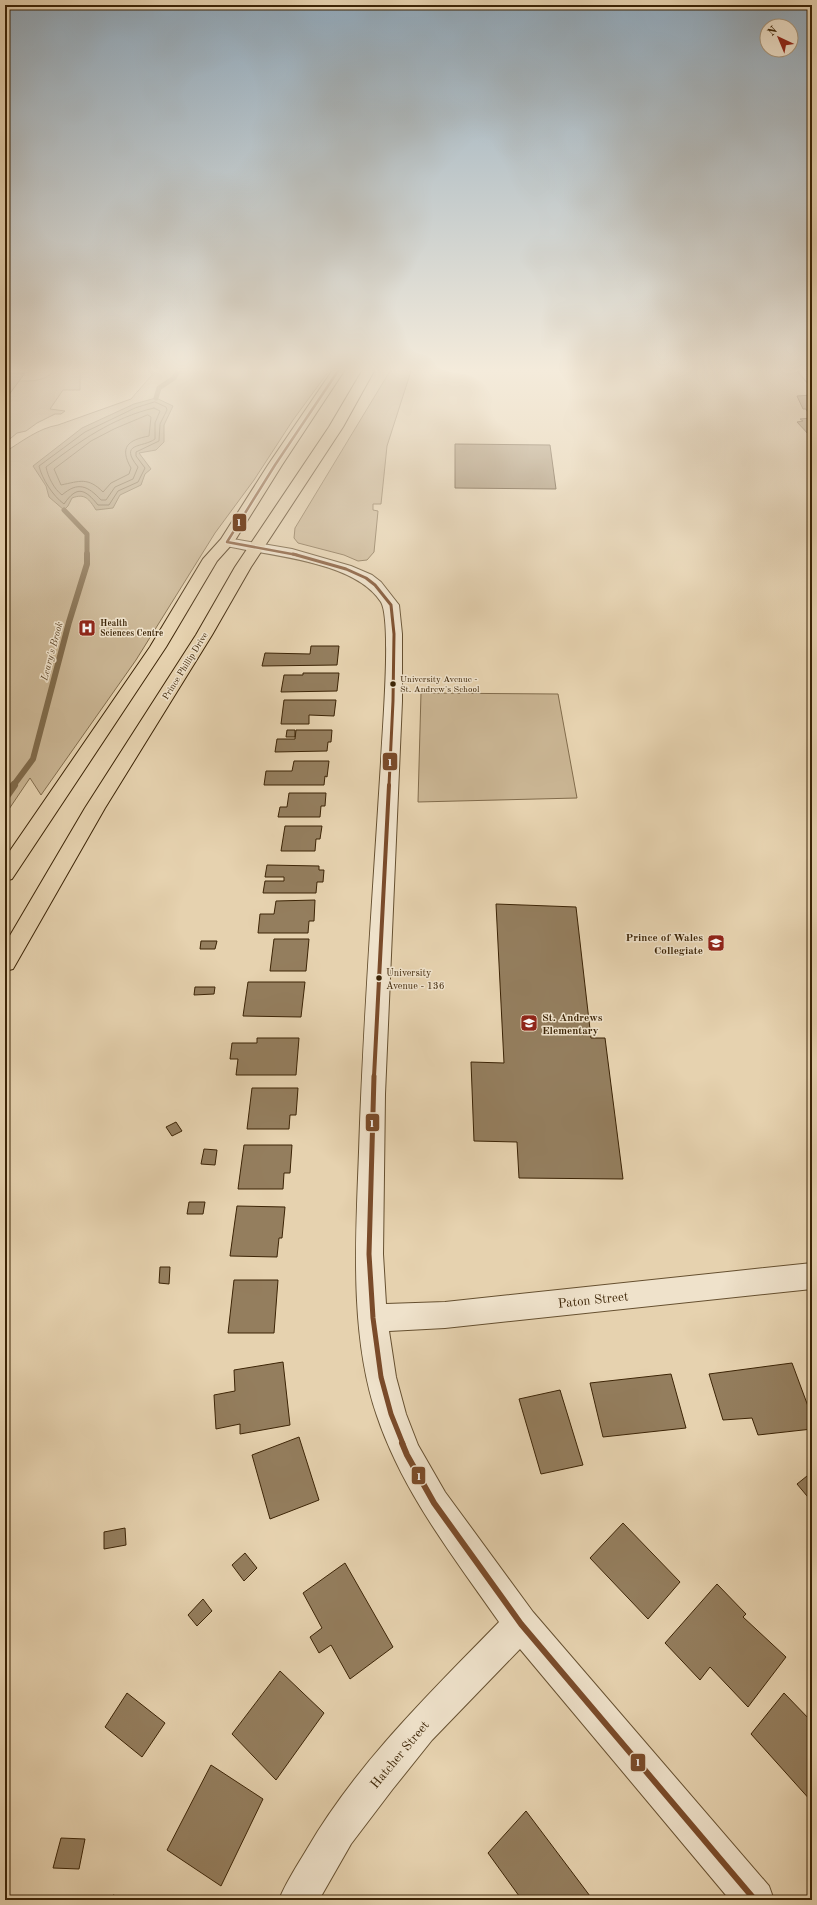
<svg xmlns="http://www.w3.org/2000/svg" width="817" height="1905" viewBox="0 0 817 1905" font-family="'Old Standard TT',serif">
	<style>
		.green { fill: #c9b492; stroke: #826c4c }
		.water { fill: #ac9776; stroke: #7f6949 }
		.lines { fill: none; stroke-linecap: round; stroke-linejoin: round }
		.shore { stroke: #745e3e; stroke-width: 1 }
		.stream-far2 { stroke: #7f6949; stroke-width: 5 }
		.stream-far1 { stroke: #7f6949; stroke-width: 6 }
		.stream { stroke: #7f6949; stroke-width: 8 }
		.building { fill: #947e5e; stroke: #3c2406 }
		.pedestrian-casing { stroke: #665030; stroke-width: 2 }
		.minor-casing { stroke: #665030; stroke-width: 2 }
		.primary-casing { stroke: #3c2406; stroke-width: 2 }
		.pedestrian { fill: #efe2cb; fill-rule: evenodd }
		.minor { fill: #efe2cb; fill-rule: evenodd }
		.primary { fill: #e6d2af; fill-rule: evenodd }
		.bus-1-far4-casing { stroke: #efe2cb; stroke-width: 4.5 }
		.bus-1-far3-casing { stroke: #efe2cb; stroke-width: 5.5 }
		.bus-1-far2-casing { stroke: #efe2cb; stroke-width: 7 }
		.bus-1-far1-casing { stroke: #efe2cb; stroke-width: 8 }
		.bus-1-casing { stroke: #efe2cb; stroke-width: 9 }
		.bus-1-far4 { stroke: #7a4b2a; stroke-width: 2.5 }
		.bus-1-far3 { stroke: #7a4b2a; stroke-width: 3 }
		.bus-1-far2 { stroke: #7a4b2a; stroke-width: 4 }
		.bus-1-far1 { stroke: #7a4b2a; stroke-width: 5 }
		.bus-1 { stroke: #7a4b2a; stroke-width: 6 }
		.bus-dot { fill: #3c2406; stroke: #efe2cb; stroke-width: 1.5 }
		.labels { text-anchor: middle; stroke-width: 3; stroke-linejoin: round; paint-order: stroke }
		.far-poi-label { font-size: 9px; font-weight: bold; fill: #3c2406; stroke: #efe2cb; text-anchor: start }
		.far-street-label { font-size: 9px; fill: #3c2406; stroke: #efe2cb }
		.far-bus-label { font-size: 9px; fill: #3c2406; stroke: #efe2cb; text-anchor: start }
		.far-water-label { font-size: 10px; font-style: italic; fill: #5e4628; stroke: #efe2cb }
		.bus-label { font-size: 10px; fill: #3c2406; stroke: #efe2cb; text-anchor: start }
		.poi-label { font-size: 11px; font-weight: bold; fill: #3c2406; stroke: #efe2cb; text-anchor: end }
		.near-street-label { font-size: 13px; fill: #3c2406; stroke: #efe2cb }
		.line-badge { stroke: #efe2cb; stroke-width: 1.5 }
		.badge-label { font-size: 11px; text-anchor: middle; font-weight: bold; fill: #fff }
	</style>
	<rect width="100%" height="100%" fill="#e6d2af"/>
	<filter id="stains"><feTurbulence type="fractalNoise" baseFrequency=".005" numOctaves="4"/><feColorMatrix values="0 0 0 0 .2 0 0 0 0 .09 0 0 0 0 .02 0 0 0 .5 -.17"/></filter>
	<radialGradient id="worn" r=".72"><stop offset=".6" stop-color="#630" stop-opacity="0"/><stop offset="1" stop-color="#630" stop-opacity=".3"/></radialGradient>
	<path class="green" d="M53 371H80V390H63L50 409 65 411 61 414H55L37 423 26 431 17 433 5 443V400L19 381C30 381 45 382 53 371Z
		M150 371H329L293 420 254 480 215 533 136 660 41 795 30 778 5 815V452C21 442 39 428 58 425L131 399 152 375Z
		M390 371H411L387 446 381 504H373V510L378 511 374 552 367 560 358 561 344 555 298 543 294 538 295 528Z
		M421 693 558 694 577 798 418 802Z"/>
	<path class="water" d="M156 398 173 406 164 425V442L156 450 139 453 151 469 145 474 141 485 120 495 113 508 96 510C89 499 85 493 72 498L68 506 64 510 49 497 46 486 33 466 82 428 134 404Z"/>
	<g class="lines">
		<path class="shore" d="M155 402 166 407 167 410 160 424 159 441 136 452V456L145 468 138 482 118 491 109 505H98C85 489 77 485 64 504 53 496 42 479 39 466L85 432 135 408Z
			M154 408 160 411 155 423V439C143 448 118 442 138 467L133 479 115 487 106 500H101C88 486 78 481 62 495 54 489 48 477 46 467 80 441 112 418 154 408Z
			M148 415 151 417 149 436C128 440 119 447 131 468L129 474 111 483 103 492C88 477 80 481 61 485L54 469 91 441 114 429Z"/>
		<path class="stream-far2" d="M156 398 159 388 174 378 178 371
			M64 510 87 534V555"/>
		<path class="stream-far1" d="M13 786 33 759 69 622 87 564V554"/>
		<path class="stream" d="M5 798 14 785"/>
	</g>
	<path class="building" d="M5 373H25L5 400Z
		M812 395V436H810L797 422 803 421 800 419 811 418 806 409H803L797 396Z
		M455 444 550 445 556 489 455 488Z
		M311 646H339L337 665 262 666 265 653 310 654Z
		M303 673H339L337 691 281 692 284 675H303Z
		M284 700H336L334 716 309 715V724H281Z
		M287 730H295V737H286Z
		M296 730H332L331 742H328L327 751 275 752 277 739H295Z
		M294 761H329L327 777 325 776 324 785H264L266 771H292Z
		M289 793H326L325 806H321L320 817H278L280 807H287Z
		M285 826H322L320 839H316L315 851H281Z
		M267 865 319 866V870H324L323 882H317L316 893H263L265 881H284V877H265Z
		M315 900 314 921H309L308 933H258L260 914H274L276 901Z
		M496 904 576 907 591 1038H605L623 1179 519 1178 517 1142 474 1141 471 1062 504 1063Z
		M274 939H309L306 971H270Z
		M201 941H217L215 949H200Z
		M248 982H305L301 1017 243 1016Z
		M195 987H215L214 994 194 995Z
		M257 1038H299L296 1075H236L238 1059H230L232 1043H257Z
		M252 1088H298L296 1115H290L289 1129H247Z
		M176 1122 182 1131 172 1136 166 1127Z
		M244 1145H292L290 1173H284L283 1189H238Z
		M204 1149 217 1150 215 1165 201 1164Z
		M189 1202H205L203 1214H187Z
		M237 1206 285 1207 282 1238H279L277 1257 230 1256Z
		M160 1267H170L169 1284 159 1283Z
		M234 1280H278L274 1333H228Z
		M283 1362 290 1425 240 1434V1424L216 1429 214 1395 235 1391 234 1370Z
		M792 1363 812 1417V1429L758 1435 752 1418 723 1420 709 1374Z
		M671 1374 686 1428 603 1437 590 1383Z
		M560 1390 583 1465 541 1474 519 1399Z
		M299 1437 319 1500 270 1519 252 1455Z
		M812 1472V1502L797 1484Z
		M623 1523 680 1582 648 1619 590 1558Z
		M125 1528 126 1545 104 1549V1532Z
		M245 1553 257 1568 244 1581 232 1565Z
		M345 1563 393 1647 350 1679 331 1645 319 1653 310 1637 322 1628 303 1593Z
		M717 1584 746 1614 743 1617 786 1657 748 1707 710 1667 700 1680 665 1643Z
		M203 1599 212 1611 197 1626 188 1615Z
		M280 1671 324 1713 276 1780 232 1734Z
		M127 1693 165 1723 142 1757 105 1727Z
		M784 1693 812 1722V1802L751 1734Z
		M211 1765 263 1799 221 1886 167 1850Z
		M526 1811 593 1900H522L488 1853Z
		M61 1838 85 1839 79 1869 53 1868Z
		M113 1895 131 1900H112Z"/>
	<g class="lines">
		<g class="pedestrian-casing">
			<path id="pedestrian" d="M798 371H809L812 375V384L808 383Z"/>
		</g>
		<g class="minor-casing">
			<path id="minor" d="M227 538 292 549 351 566 372 575 381 582 399 605 402 634V701L385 1094 383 1254 386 1304 445 1302 812 1263V1289L445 1328 389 1331 396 1377 406 1414 418 1445 445 1492 533 1612 769 1886 774 1900H730L520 1649 432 1740 392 1790 351 1844 319 1900H279C286 1882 297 1866 307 1849 357 1763 430 1693 499 1622 453 1556 403 1493 377 1416 349 1335 356 1236 359 1152 363 1022 373 892 381 762 382 735 392 621 381 602 354 560 267 556 222 545L220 542 222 539Z"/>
		</g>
		<g class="primary-casing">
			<path id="primary" d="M332 371H344L282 465 234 542 217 561 166 647 12 879 5 881V858L150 647 203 559 221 539 268 465Z
				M362 371H374L343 427 251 567 212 635 105 808 13 969 5 971V944L85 808 196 635 235 567 329 427Z"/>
		</g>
		<use href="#pedestrian" class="pedestrian"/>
		<use href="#minor" class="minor"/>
		<use href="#primary" class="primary"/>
		<g class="bus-1-far4-casing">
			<path id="bus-1-far4" d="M297 555 227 542 275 465 338 371"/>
		</g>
		<g class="bus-1-far3-casing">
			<path id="bus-1-far3" d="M293 554 346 569 366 578 375 585 391 605 394 634 393 701 389 786"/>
		</g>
		<g class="bus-1-far2-casing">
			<path id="bus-1-far2" d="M374 1077 389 785"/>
		</g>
		<g class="bus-1-far1-casing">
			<path id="bus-1-far1" d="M374 1076 369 1254 373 1318 381 1377 391 1414 403 1444"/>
		</g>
		<g class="bus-1-casing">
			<path id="bus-1" d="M402 1443 407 1455 434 1503 521 1624 755 1900"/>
		</g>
		<use href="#bus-1-far4" class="bus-1-far4"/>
		<use href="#bus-1-far3" class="bus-1-far3"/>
		<use href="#bus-1-far2" class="bus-1-far2"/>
		<use href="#bus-1-far1" class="bus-1-far1"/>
		<use href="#bus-1" class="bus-1"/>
	</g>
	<linearGradient id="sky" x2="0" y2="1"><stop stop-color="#90a8ba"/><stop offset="0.58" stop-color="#f4ebdb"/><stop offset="1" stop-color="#f4ebdb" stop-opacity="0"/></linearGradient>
	<rect width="817" height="638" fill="url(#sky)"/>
	<defs>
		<g id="hospital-square" transform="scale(0.9)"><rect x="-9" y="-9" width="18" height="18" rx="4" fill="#8f2418" stroke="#efe2cb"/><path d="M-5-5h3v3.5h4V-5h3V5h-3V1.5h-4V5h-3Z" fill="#fff"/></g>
		<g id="school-square" transform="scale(0.9)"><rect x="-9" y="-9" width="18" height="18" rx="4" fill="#8f2418" stroke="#efe2cb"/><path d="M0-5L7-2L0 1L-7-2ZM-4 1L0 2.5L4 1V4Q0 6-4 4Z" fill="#fff"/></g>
	</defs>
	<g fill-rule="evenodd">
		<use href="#hospital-square" x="87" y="628"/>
		<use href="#school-square" x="716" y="943"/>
		<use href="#school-square" x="529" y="1023"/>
	</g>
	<g class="bus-dot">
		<circle cx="393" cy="684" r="3.5"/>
		<circle cx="379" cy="978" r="3.5"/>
	</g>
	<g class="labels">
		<g class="far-poi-label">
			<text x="100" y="626">Health<tspan x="100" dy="10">Sciences Centre</tspan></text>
		</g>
		<g class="far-street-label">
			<text transform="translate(185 666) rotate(-58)" y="3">Prince Phillip Drive</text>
		</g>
		<g class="far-bus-label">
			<text x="400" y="682">University Avenue -<tspan x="400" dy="10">St. Andrew's School</tspan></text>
		</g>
		<g class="far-water-label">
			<text transform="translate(51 651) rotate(-75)" y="4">Leary's Brook</text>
		</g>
		<g class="bus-label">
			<text x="386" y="976">University<tspan x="386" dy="13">Avenue - 136</tspan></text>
		</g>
		<g class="poi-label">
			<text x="703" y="941">Prince of Wales<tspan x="703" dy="13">Collegiate</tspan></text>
			<text x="542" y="1021" text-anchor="start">St. Andrews<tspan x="542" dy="13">Elementary</tspan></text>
		</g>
		<g class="near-street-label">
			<text transform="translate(593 1299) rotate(-6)" y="5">Paton Street</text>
			<text transform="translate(399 1754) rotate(-50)" y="5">Hatcher Street</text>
		</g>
	</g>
	<g class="line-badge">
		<rect x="232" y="513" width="15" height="19" rx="4" fill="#7a4b2a"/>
		<rect x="382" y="752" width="16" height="19" rx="4" fill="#7a4b2a"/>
		<rect x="365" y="1113" width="15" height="19" rx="4" fill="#7a4b2a"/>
		<rect x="411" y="1466" width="15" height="19" rx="4" fill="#7a4b2a"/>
		<rect x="630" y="1753" width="16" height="19" rx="4" fill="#7a4b2a"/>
	</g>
	<g class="badge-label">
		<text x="239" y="526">1</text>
		<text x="390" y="766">1</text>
		<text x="372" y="1127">1</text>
		<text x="419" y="1480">1</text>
		<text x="638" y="1766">1</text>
	</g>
	<rect width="817" height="1905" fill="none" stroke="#e6d2af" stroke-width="20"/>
	<rect x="6" y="6" width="805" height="1893" fill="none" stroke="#3c2406" stroke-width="2"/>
	<rect x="10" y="10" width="797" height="1885" fill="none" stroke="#3c2406"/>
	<g transform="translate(779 38) rotate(316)"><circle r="19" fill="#efe2cb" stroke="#a7967c"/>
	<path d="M0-3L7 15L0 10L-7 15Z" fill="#8f2418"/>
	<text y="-6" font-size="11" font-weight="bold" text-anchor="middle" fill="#3c2406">N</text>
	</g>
	<rect width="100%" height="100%" filter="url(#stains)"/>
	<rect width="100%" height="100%" fill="url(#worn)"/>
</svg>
